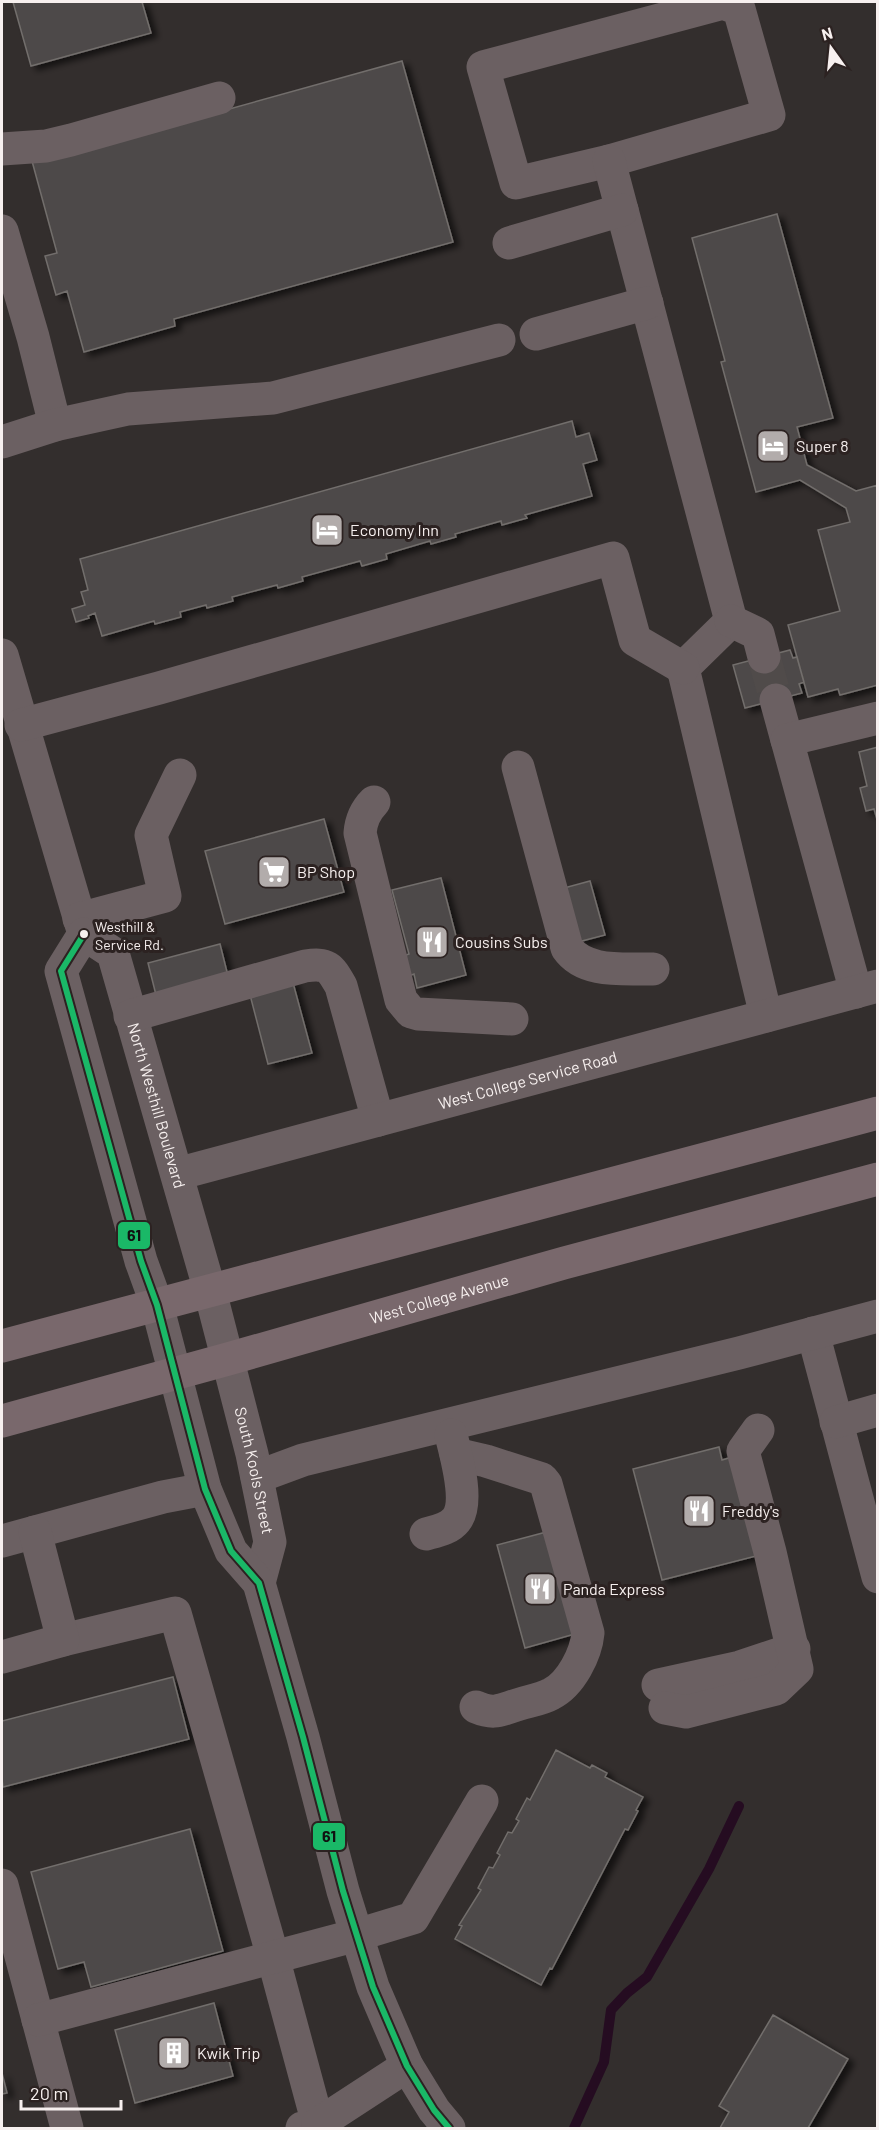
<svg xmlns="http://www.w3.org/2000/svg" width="879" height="2130" viewBox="0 0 879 2130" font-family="Barlow,sans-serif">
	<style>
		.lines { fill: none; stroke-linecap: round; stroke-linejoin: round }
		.stream { stroke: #250c21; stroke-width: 10 }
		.building { fill: #4e4a48; stroke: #726e6c; stroke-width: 1.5; filter: url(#shadow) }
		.minor-tunnel { stroke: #504b4a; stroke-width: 33; stroke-dasharray: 33 16; stroke-linecap: butt }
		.minor { stroke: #6b6062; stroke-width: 33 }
		.major { stroke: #79686c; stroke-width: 33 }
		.bus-1-casing { stroke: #2c2221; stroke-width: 10 }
		.bus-1 { stroke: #1ab867; stroke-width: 6 }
		.bus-dot { fill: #f7f0ef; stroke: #2c2221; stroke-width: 2 }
		.labels { text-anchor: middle; stroke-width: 6; stroke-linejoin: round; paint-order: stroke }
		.bus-label { font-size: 14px; fill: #f7f0ef; stroke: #2c2221; text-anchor: start }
		.poi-label { font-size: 16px; fill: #f7f0ef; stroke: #2c2221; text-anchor: start }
		.street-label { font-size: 16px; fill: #f7f0ef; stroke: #2c2221 }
		.line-badge { stroke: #2c2221; stroke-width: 2 }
		.pale-badge-label { font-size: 16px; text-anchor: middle; font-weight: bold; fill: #111 }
	</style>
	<defs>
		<filter id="shadow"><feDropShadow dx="6" dy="4" stdDeviation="3" flood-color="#0009"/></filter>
	</defs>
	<rect width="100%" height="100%" fill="#332e2d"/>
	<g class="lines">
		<path class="stream" d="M574 2128 604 2062 611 2010 627 1993 647 1977 709 1869 739 1806"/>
	</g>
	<path class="building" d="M13 2H142L151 33 31 66Z
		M402 61 453 242 174 319 175 326 84 352 67 291 56 295 45 256 57 253 32 161 53 158Z
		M777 214 833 418 797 427 807 465 856 491 878 485V685L840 695 838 689 808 697 788 625 840 611 818 530 850 522 846 508 800 480 756 492 721 362 725 361 692 238Z
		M572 421 576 437 589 433 597 460 583 464 592 496 525 515 527 518 502 525 501 521 455 534 456 537 431 544 430 541 386 554 387 559 362 566 360 561 302 577 303 581 278 588 277 585 232 597 233 601 207 608 206 605 180 612 181 617 155 624 154 621 102 636 95 613 88 616 89 618 76 622 72 609 85 605 81 592 88 590 80 559Z
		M790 650 793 658 797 657 804 682 799 684 802 693 745 708 733 665Z
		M878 747V823L874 809 866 811 860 788 867 786 859 752Z
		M324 819 344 892 225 924 205 851Z
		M441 878 466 975 417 988 414 974 409 976 403 956 409 954 392 890Z
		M590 881 605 935 578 942 564 888Z
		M220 944 229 980 157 999 148 963Z
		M292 979 312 1053 268 1064 249 991Z
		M719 1447 722 1460 739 1455 764 1554 662 1580 633 1469Z
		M554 1530 582 1632 525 1648 497 1545Z
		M173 1677 189 1739 3 1787 2 1779V1721Z
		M556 1750 590 1768 592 1765 607 1773 605 1777 643 1797 636 1810 638 1811 628 1830 625 1829 552 1969 550 1968 541 1985 455 1939 462 1926 459 1925 481 1890 478 1888 489 1867 493 1868 500 1855 497 1853 508 1832 512 1833 519 1821 516 1819 527 1798 530 1800Z
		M190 1829 223 1951 91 1987 84 1962 58 1969 31 1872Z
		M214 2003 233 2076 135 2103 115 2030Z
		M773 2015 848 2059 808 2128H720L729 2112 719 2106Z
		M2 2073 7 2093 2 2094Z"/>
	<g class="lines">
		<path class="minor-tunnel" d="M764 657 776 700"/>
		<g class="minor">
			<path d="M723 3 739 9 769 115 609 161 516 183 483 67Z"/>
			<path d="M2 149 46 146 71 140 219 98"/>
			<path d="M609 161 731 621 683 668 766 1016"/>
			<path d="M2 231 33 337 55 425"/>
			<path d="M509 243 622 210"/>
			<path d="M536 334 647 303"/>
			<path d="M2 442 55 425 128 409 273 398 499 340"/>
			<path d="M731 621 758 634 764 657"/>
			<path id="s1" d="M2 655 84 934 113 953 210 1291 252 1454 270 1542 259 1583"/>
			<path d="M776 700 787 740"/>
			<path d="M21 725 159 688 613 558 635 640 683 668"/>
			<path d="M518 767 567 948C585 974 625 968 653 969"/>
			<path d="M374 802C365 811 361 820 360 833L401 1000 411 1012 418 1014 512 1019"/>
			<path d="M79 919 165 896 151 835 180 775"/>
			<path d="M84 934 61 971 141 1261 157 1305 205 1489 231 1551 259 1583 303 1737 343 1891 373 1987 407 2066 434 2110 449 2128"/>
			<path d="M856 992 787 740 878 718"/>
			<path d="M130 1016 305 966C328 963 330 967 341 986L378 1120"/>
			<path id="s2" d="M177 1174 878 986"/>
			<path d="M813 1333 878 1577"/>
			<path d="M836 1422 878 1410"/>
			<path d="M456 1454 486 1461 542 1479 546 1484 588 1633C586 1654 571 1684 551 1694 542 1699 530 1701 520 1704 500 1710 495 1715 476 1707"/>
			<path d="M257 1477 303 1460 739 1353 878 1316"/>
			<path d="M426 1534C437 1531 449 1529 456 1520 470 1503 456 1455 451 1435"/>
			<path d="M2 1541 163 1497 205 1489"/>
			<path d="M63 1640 175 1613 273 1957 318 2124 302 2128"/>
			<path d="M2 1657 63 1640 35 1532"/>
			<path d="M658 1685 740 1667 794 1649"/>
			<path d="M665 1708 686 1712 776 1689 797 1669 770 1552 743 1451 758 1430"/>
			<path d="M2 1885 67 2128"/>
			<path d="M38 2020 357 1935 413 1918 482 1801"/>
			<path d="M318 2124 407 2066"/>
		</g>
		<g class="major">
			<path d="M2 1346 878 1113"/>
			<path id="s3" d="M2 1421 228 1359 564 1263 878 1179"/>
		</g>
		<g class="bus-1-casing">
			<path id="bus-1" d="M84 934 61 971 141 1261 157 1305 205 1489 231 1551 259 1583 303 1737 343 1891 373 1987 407 2066 434 2110 449 2128"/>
		</g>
		<use href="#bus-1" class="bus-1"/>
	</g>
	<defs>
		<g id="hotel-square" transform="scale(1.725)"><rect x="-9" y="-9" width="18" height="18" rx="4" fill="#b2acab" stroke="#2c2221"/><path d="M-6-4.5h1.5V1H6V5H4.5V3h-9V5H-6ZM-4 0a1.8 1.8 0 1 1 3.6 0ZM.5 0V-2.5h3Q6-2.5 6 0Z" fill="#fff"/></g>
		<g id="supermarket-square" transform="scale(1.725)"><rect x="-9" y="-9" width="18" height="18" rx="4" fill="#b2acab" stroke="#2c2221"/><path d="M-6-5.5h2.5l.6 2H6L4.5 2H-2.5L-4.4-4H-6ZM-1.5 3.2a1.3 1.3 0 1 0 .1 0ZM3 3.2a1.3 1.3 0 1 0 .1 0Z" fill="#fff"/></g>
		<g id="restaurant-square" transform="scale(1.725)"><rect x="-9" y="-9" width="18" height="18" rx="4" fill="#b2acab" stroke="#2c2221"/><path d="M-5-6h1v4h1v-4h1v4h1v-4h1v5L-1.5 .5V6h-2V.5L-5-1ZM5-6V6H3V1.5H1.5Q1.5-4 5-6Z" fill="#fff"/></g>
		<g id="building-square" transform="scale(1.725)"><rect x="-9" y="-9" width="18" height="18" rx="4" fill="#b2acab" stroke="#2c2221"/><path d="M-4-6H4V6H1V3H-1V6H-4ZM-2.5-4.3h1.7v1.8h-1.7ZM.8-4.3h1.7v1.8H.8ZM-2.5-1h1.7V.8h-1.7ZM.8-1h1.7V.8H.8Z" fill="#fff"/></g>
	</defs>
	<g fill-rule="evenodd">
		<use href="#hotel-square" x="773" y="446"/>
		<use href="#hotel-square" x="327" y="530"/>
		<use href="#supermarket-square" x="274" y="872"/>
		<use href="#restaurant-square" x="432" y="942"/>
		<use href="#restaurant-square" x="699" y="1511"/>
		<use href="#restaurant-square" x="540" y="1589"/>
		<use href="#building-square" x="174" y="2053"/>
	</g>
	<circle class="bus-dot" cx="84" cy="934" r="5"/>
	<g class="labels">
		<g class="bus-label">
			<text x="95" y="932">Westhill &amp;<tspan x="95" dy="18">Service Rd.</tspan></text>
		</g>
		<g class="poi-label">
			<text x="796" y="452">Super 8</text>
			<text x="350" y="536">Economy Inn</text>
			<text x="297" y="878">BP Shop</text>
			<text x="455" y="948">Cousins Subs</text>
			<text x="722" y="1517">Freddy's</text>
			<text x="563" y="1595">Panda Express</text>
			<text x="197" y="2059">Kwik Trip</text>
		</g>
		<g class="street-label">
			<text dy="6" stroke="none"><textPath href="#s2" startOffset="363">West College Service Road</textPath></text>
			<text dy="6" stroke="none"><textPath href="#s1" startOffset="484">North Westhill Boulevard</textPath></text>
			<text dy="6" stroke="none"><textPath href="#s3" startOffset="454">West College Avenue</textPath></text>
			<text dy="6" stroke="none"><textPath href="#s1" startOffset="862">South Kools Street</textPath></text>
		</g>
	</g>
	<g class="line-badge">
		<rect x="117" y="1221" width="34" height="29" rx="6" fill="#1ab867"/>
		<rect x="312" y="1822" width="34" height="29" rx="6" fill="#1ab867"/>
	</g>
	<g class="pale-badge-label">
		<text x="134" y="1241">61</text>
		<text x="329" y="1842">61</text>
	</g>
	<rect width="879" height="2130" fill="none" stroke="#f7f0ef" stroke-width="6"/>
	<g transform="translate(831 48) rotate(345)" stroke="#2c2221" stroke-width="4.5" paint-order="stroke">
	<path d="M0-4.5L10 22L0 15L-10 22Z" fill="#f7f0ef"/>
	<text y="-9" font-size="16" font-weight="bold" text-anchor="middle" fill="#f7f0ef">N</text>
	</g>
	<path d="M21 2100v9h100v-9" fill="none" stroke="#f7f0ef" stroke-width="3"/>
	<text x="30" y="2100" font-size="18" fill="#f7f0ef" stroke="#2c2221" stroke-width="4.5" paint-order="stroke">20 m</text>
</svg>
